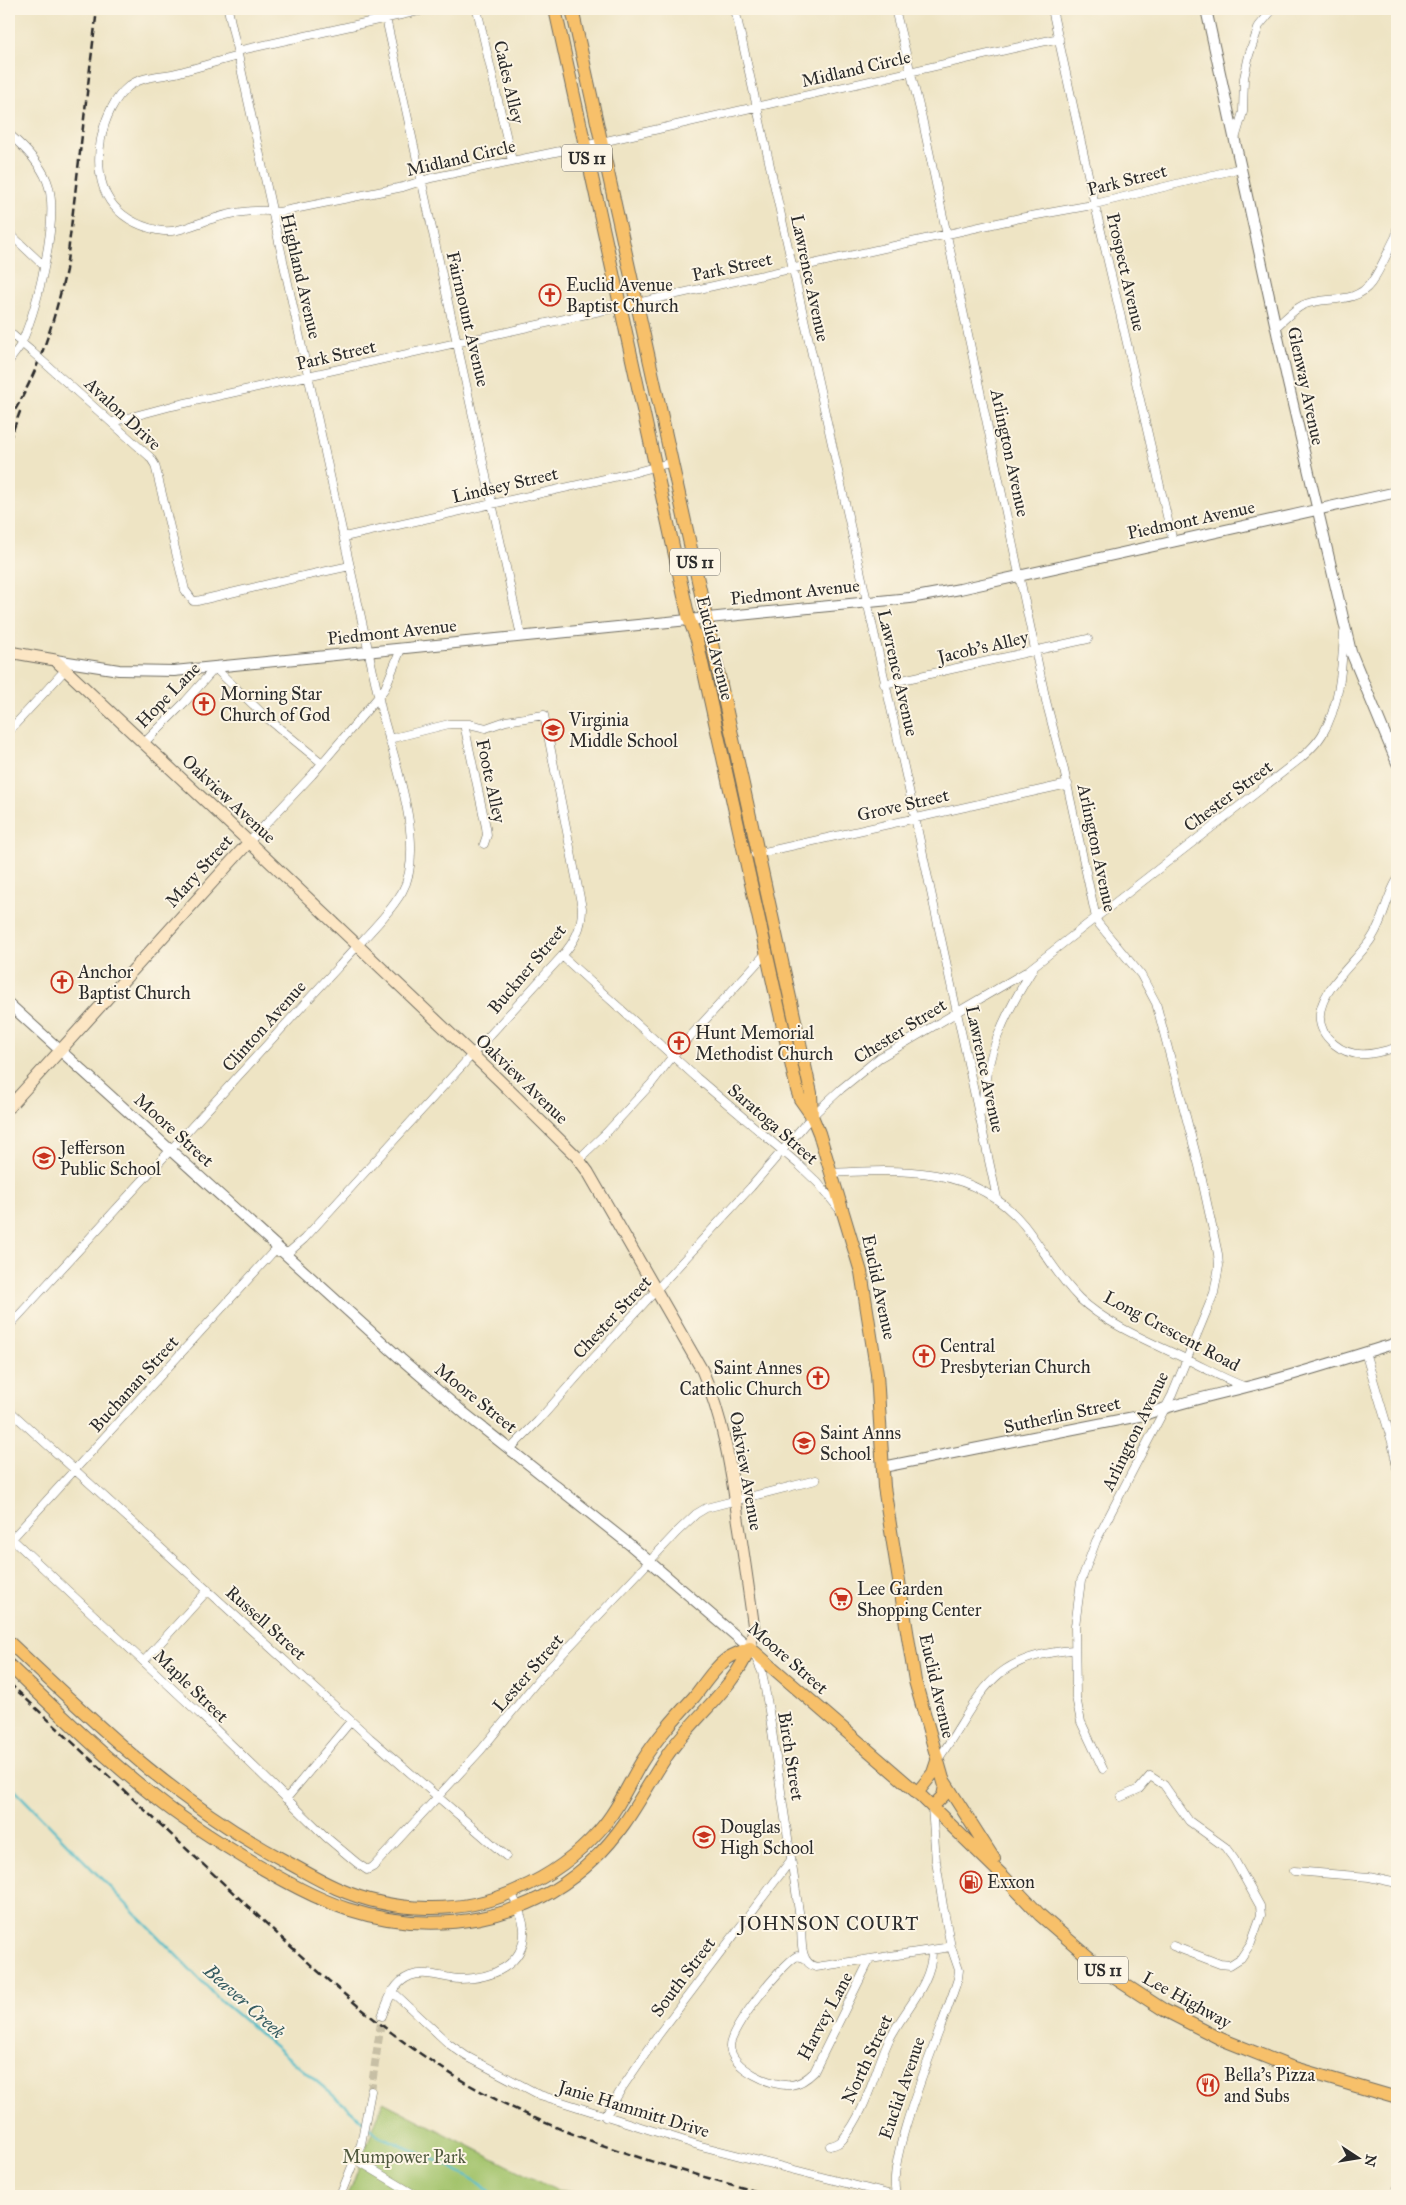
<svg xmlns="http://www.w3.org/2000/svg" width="1406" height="2205" viewBox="0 0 1406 2205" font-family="'IM FELL Great Primer',serif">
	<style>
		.green { fill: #a2c36b; stroke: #66774b }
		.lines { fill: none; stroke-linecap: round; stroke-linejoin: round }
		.stream { stroke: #4ebbc8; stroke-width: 2.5 }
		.minor-tunnel { stroke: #c7bfa5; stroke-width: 8; stroke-dasharray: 8 4; stroke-linecap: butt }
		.minor-casing { stroke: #6f6c61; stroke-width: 9 }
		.tertiary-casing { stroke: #6f6c61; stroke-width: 12 }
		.secondary-casing { stroke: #6f6c61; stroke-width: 13 }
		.primary-casing { stroke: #6f6c61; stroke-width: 14 }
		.minor { stroke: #fff; stroke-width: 8 }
		.tertiary { stroke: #fff; stroke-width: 10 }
		.secondary { stroke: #fce6c4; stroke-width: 11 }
		.primary { stroke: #f7c06b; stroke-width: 12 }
		.rail { stroke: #2b2b2b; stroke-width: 2.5; stroke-dasharray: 8 4; stroke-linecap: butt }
		.minor-bridge-casing { stroke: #6f6c61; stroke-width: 9; stroke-linecap: butt }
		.minor-bridge { stroke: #fff; stroke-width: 8 }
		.labels { text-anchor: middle; stroke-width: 4; stroke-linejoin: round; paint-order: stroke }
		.shield { fill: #fcf5e5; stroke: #6a6863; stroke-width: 1 }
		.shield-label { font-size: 16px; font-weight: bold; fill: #2b2b2b }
		.street-label { font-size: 18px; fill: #2b2b2b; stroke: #fcf5e5 }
		.poi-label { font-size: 18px; fill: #2b2b2b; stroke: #fcf5e5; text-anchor: start }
		.park-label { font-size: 18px; fill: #4f593e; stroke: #fcf5e5 }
		.neighbourhood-label { font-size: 19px; letter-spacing: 1px; fill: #2b2b2b; stroke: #fcf5e5 }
		.water-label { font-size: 19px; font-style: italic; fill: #375d62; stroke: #fcf5e5 }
	</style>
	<rect width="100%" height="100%" fill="#fcf5e5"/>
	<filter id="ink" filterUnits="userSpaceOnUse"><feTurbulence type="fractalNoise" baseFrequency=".02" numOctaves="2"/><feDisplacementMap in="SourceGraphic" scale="10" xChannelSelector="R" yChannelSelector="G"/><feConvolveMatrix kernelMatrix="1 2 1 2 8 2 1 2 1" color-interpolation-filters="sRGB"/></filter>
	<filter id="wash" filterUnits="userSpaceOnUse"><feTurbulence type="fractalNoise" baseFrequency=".0096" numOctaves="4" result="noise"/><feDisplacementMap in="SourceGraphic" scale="20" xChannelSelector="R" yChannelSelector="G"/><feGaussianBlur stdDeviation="1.12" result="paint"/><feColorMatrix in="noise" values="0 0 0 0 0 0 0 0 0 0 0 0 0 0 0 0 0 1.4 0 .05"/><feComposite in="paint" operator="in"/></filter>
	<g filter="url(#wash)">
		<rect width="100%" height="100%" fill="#eee4c4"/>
		<path class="green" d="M383 2102 556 2190 604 2196H348Z"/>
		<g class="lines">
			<path class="stream" d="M9 1784 220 2000 353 2112 379 2136 449 2166 481 2184 494 2196"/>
		</g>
	</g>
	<g filter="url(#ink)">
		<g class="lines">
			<path class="minor-tunnel" d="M371 2091 382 2016"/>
			<g class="minor-casing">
				<path id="minor" d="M384 9 521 636
					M477 9 512 161
					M735 9 906 776 997 1198
					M895 9 922 118 1046 701 1064 770 1096 918 1098 923 1141 975 1156 1003 1199 1166 1218 1254 1219 1266 1214 1293 1172 1395 1096 1541 1081 1581 1075 1626 1076 1697 1081 1722 1103 1769
					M1052 9 1091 188 1173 542
					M237 51 428 9
					M238 56C219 61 199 67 180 72 163 77 144 75 129 86 100 109 89 170 110 201 121 217 139 226 157 230 175 235 194 224 212 219 234 212 256 209 279 212L403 187 431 178 584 146 1059 38
					M9 134C23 146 40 163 47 181 61 216 37 307 22 342 19 349 13 355 9 361
					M1235 139 1243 112 1244 78 1249 55 1259 26 1273 9
					M9 233 43 265
					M1276 327C1285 319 1293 310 1303 305 1325 295 1354 306 1371 283 1381 269 1388 251 1396 236L1397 229
					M9 332 31 351
					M57 374 150 457 155 465 185 590 193 601H197L281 581 350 566
					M112 422 172 406 1020 218 1087 206 1241 168
					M344 537 636 472 673 462
					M884 684 1088 639
					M464 724 486 827 487 835 484 844
					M9 731 65 670
					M144 743 185 702 215 668 267 718 322 763
					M249 842 312 775 379 696 385 688 401 649
					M755 854 1068 784
					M562 956 697 1078 798 1164 818 1183 839 1209
					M1395 1048C1374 1054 1353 1060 1334 1044 1291 1008 1357 965 1373 936 1384 918 1386 898 1397 880
					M982 1111C985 1055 1004 1015 1033 969
					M580 1162 584 1154 606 1133 651 1084 676 1052 768 951
					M831 1173C902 1169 975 1165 1024 1225 1043 1249 1057 1276 1079 1298 1107 1325 1153 1343 1188 1360 1207 1369 1226 1380 1246 1387
					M9 1326 340 965C360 942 387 917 402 892 427 848 394 759 382 713L228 9
					M1365 1352 1392 1442 1397 1468
					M9 1410 370 1738 506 1856
					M510 1449 538 1421 590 1362 751 1187 812 1116 841 1089 879 1058 1026 972 1301 758C1309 751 1317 743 1322 735 1340 706 1342 666 1344 633
					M9 1536 203 1717 326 1837 357 1863 367 1870 373 1867 481 1750 538 1680 677 1532 696 1514 706 1508 816 1480
					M9 1542 273 1252H289L304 1239 562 956C575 941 582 928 582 908L544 715 506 721 486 728 469 724H449L389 739
					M755 1656 762 1672 769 1711 801 1925C802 1939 799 1963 816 1967L951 1947
					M144 1661 208 1590
					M937 1761C982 1697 985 1656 1074 1650
					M1121 1797 1139 1789 1150 1776 1164 1785 1189 1821 1225 1847 1234 1859 1260 1906 1261 1915 1251 1943 1241 1958 1230 1965 1220 1964 1173 1946
					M286 1799 351 1721
					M1294 1871 1369 1877 1397 1883
					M804 1958 797 1956C781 1965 729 2030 730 2047 732 2068 771 2087 791 2085 800 2084 807 2079 814 2072L870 1959
					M392 1991 449 2044 466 2056 540 2095 701 2146 896 2196
					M382 2016C388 2001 393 1983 410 1976 426 1970 443 1978 459 1979 490 1979 526 1966 524 1929 523 1917 516 1904 512 1893
					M605 2117 622 2088 659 2034 791 1860
					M830 2146C835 2145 840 2143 843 2139 866 2112 874 2073 888 2042 902 2012 933 1984 932 1950
					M355 2159 417 2196
					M340 2196 361 2144 371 2091
					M897 2196C882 2163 946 2020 958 1978L959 1970 951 1947 943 1906 936 1861 932 1807
					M1394 2196 1397 2189"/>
			</g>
			<g class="tertiary-casing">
				<path id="tertiary" d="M1206 9 1288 383 1351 652 1397 763
					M55 660 119 670 174 671 910 598 960 589 1397 492
					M9 1004 401 1359 464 1413 629 1544 750 1648
					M883 1467 1144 1415C1186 1400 1230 1392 1273 1380 1315 1369 1355 1355 1397 1343"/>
			</g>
			<g class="secondary-casing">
				<path id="secondary" d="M9 652 55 660 249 842 499 1080 576 1156 588 1172 702 1370C723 1418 731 1467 738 1519 744 1556 749 1592 754 1629L750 1648
					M9 1107 249 842"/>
			</g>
			<g class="primary-casing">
				<path id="primary" d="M555 9 689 619 697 640 713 713 797 1090 800 1099 812 1116 819 1133 861 1272 877 1374 884 1487 915 1681 945 1786 943 1796 932 1807
					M572 9 811 1093 812 1116
					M9 1642C98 1726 176 1803 285 1861 302 1870 318 1880 336 1888 392 1913 463 1916 519 1889 549 1876 577 1856 599 1831 617 1811 627 1787 641 1763 656 1739 675 1718 694 1697 705 1683 714 1668 728 1658 735 1654 743 1651 750 1648
					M750 1648 921 1796 1004 1877 1040 1915 1107 1973 1164 2010 1221 2039 1291 2067 1397 2098
					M9 1665C59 1713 110 1763 165 1805 193 1826 223 1845 253 1863 283 1880 314 1898 347 1909 433 1937 529 1923 595 1858 626 1829 643 1792 666 1757 691 1719 732 1691 750 1648
					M943 1779 994 1859
					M917 1793 933 1773 937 1761"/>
			</g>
			<use href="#minor" class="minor"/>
			<use href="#tertiary" class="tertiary"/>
			<use href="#secondary" class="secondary"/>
			<use href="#primary" class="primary"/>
			<path class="rail" d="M9 420C38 374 54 323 66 270L97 9
				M9 441 21 409
				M9 1683C86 1755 162 1826 239 1898 316 1970 392 2044 486 2094 576 2143 675 2169 773 2196"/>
			<g class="minor-bridge-casing">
				<path id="minor-bridge" d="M31 351 57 374"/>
			</g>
			<use href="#minor-bridge" class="minor-bridge"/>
		</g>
	</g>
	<defs>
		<g id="church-ring" transform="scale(1.125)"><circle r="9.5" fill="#fcf5e5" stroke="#c8321e" stroke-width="1.5"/><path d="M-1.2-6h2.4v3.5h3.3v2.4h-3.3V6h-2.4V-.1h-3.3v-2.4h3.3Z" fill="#c8321e"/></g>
		<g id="school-ring" transform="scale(1.125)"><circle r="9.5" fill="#fcf5e5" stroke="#c8321e" stroke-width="1.5"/><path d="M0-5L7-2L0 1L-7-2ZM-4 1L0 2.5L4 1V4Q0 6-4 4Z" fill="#c8321e"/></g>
		<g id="supermarket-ring" transform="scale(1.125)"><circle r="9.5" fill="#fcf5e5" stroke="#c8321e" stroke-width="1.5"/><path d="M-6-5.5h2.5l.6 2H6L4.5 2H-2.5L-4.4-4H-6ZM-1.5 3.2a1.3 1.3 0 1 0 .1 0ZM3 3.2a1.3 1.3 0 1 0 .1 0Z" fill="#c8321e"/></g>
		<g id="fuel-ring" transform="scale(1.125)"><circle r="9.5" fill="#fcf5e5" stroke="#c8321e" stroke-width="1.5"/><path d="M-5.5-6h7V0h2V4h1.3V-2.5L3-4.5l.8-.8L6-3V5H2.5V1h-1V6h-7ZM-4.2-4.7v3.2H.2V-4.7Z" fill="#c8321e"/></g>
		<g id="restaurant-ring" transform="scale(1.125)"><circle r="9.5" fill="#fcf5e5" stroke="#c8321e" stroke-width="1.5"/><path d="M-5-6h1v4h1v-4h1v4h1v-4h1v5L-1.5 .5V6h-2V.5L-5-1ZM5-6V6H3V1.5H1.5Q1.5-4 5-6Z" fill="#c8321e"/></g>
	</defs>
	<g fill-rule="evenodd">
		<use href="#church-ring" x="550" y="295"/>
		<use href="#church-ring" x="204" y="704"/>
		<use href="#school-ring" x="553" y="730"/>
		<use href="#church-ring" x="62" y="982"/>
		<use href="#church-ring" x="679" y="1043"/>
		<use href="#school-ring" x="44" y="1158"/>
		<use href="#church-ring" x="924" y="1356"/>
		<use href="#church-ring" x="818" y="1378"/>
		<use href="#school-ring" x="804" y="1443"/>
		<use href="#supermarket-ring" x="841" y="1599"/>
		<use href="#school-ring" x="704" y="1837"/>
		<use href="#fuel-ring" x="971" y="1882"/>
		<use href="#restaurant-ring" x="1208" y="2085"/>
	</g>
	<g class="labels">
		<g class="shield">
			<rect x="562" y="144.5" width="50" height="27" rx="4"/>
			<rect x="670" y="548.5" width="50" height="27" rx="4"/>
			<rect x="1078" y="1956.5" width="50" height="27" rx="4"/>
		</g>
		<g class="shield-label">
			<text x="587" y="164">US 11</text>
			<text x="695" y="568">US 11</text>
			<text x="1103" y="1976">US 11</text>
		</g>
		<g class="street-label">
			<text transform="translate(856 69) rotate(-13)" y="6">Midland Circle</text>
			<text transform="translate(509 82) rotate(77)" y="6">Cades Alley</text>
			<text transform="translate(461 158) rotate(-13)" y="6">Midland Circle</text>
			<text transform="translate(1127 180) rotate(-14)" y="6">Park Street</text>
			<text transform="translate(732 267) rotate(-12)" y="6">Park Street</text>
			<text transform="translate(1126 272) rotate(77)" y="6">Prospect Avenue</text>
			<text transform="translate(301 276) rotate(77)" y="6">Highland Avenue</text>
			<text transform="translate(810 278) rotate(78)" y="6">Lawrence Avenue</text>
			<text transform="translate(468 319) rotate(77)" y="6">Fairmount Avenue</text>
			<text transform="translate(336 355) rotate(-13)" y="6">Park Street</text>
			<text transform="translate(1306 386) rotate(78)" y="6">Glenway Avenue</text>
			<text transform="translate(123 414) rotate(43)" y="6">Avalon Drive</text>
			<text transform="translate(1010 453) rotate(78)" y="6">Arlington Avenue</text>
			<text transform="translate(505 485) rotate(-13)" y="6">Lindsey Street</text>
			<text transform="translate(1191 520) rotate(-12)" y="6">Piedmont Avenue</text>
			<text transform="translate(795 592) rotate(-6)" y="6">Piedmont Avenue</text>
			<text transform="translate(392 632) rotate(-6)" y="6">Piedmont Avenue</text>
			<text transform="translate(983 647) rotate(-13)" y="6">Jacob's Alley</text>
			<text transform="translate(715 648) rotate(76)" y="6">Euclid Avenue</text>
			<text transform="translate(898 673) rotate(77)" y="6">Lawrence Avenue</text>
			<text transform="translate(168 695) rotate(-46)" y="6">Hope Lane</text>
			<text transform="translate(491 781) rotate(78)" y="6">Foote Alley</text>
			<text transform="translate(1228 796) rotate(-37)" y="6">Chester Street</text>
			<text transform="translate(229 799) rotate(43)" y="6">Oakview Avenue</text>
			<text transform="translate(903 805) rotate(-13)" y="6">Grove Street</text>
			<text transform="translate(1097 848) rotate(78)" y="6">Arlington Avenue</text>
			<text transform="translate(199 871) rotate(-48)" y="6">Mary Street</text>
			<text transform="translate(527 969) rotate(-50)" y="6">Buckner Street</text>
			<text transform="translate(264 1026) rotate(-48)" y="6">Clinton Avenue</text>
			<text transform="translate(900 1031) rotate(-32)" y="6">Chester Street</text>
			<text transform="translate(985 1069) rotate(78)" y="6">Lawrence Avenue</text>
			<text transform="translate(522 1079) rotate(44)" y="6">Oakview Avenue</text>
			<text transform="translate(773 1124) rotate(41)" y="6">Saratoga Street</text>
			<text transform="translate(174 1130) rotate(42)" y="6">Moore Street</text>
			<text transform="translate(879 1287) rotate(78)" y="6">Euclid Avenue</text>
			<text transform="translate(612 1317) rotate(-47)" y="6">Chester Street</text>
			<text transform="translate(1172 1331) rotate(28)" y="6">Long Crescent Road</text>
			<text transform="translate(134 1384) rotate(-48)" y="6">Buchanan Street</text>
			<text transform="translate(476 1398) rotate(39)" y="6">Moore Street</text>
			<text transform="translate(1062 1415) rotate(-12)" y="6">Sutherlin Street</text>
			<text transform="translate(1135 1431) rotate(-64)" y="6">Arlington Avenue</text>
			<text transform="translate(746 1471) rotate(80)" y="6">Oakview Avenue</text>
			<text transform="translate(266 1623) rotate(42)" y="6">Russell Street</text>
			<text transform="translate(788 1658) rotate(41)" y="6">Moore Street</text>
			<text transform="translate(528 1673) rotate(-49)" y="6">Lester Street</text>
			<text transform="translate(191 1686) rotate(44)" y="6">Maple Street</text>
			<text transform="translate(937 1686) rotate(77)" y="6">Euclid Avenue</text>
			<text transform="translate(791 1756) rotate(81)" y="6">Birch Street</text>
			<text transform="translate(683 1977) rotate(-53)" y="6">South Street</text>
			<text transform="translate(1187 2000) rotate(29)" y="6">Lee Highway</text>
			<text transform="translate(825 2016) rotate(-62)" y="6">Harvey Lane</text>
			<text transform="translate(867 2059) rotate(-65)" y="6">North Street</text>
			<text transform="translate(902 2088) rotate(-71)" y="6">Euclid Avenue</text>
			<text transform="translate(634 2109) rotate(17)" y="6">Janie Hammitt Drive</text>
		</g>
		<g class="poi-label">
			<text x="566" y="291">Euclid Avenue<tspan x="566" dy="21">Baptist Church</tspan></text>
			<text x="220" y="700">Morning Star<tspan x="220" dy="21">Church of God</tspan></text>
			<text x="569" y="726">Virginia<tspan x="569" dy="21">Middle School</tspan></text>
			<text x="78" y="978">Anchor<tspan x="78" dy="21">Baptist Church</tspan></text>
			<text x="695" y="1039">Hunt Memorial<tspan x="695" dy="21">Methodist Church</tspan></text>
			<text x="60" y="1154">Jefferson<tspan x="60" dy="21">Public School</tspan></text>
			<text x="940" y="1352">Central<tspan x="940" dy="21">Presbyterian Church</tspan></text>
			<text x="802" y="1374" text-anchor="end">Saint Annes<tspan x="802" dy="21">Catholic Church</tspan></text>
			<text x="820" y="1439">Saint Anns<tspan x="820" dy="21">School</tspan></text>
			<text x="857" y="1595">Lee Garden<tspan x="857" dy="21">Shopping Center</tspan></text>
			<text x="720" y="1833">Douglas<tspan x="720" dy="21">High School</tspan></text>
			<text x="987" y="1888">Exxon</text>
			<text x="1224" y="2081">Bella's Pizza<tspan x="1224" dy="21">and Subs</tspan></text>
		</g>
		<g class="park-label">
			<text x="404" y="2163">Mumpower Park</text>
		</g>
		<g class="neighbourhood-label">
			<text x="829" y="1930">JOHNSON COURT</text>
		</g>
		<g class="water-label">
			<text transform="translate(245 2001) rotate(42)" y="7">Beaver Creek</text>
		</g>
	</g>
	<rect width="1406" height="2205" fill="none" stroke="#fcf5e5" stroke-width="30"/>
	<g transform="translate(1358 2158) rotate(102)" stroke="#fcf5e5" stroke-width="4" paint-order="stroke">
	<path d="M0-4L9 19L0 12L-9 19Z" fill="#2b2b2b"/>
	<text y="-8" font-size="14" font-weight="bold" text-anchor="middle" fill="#2b2b2b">N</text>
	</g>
</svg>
